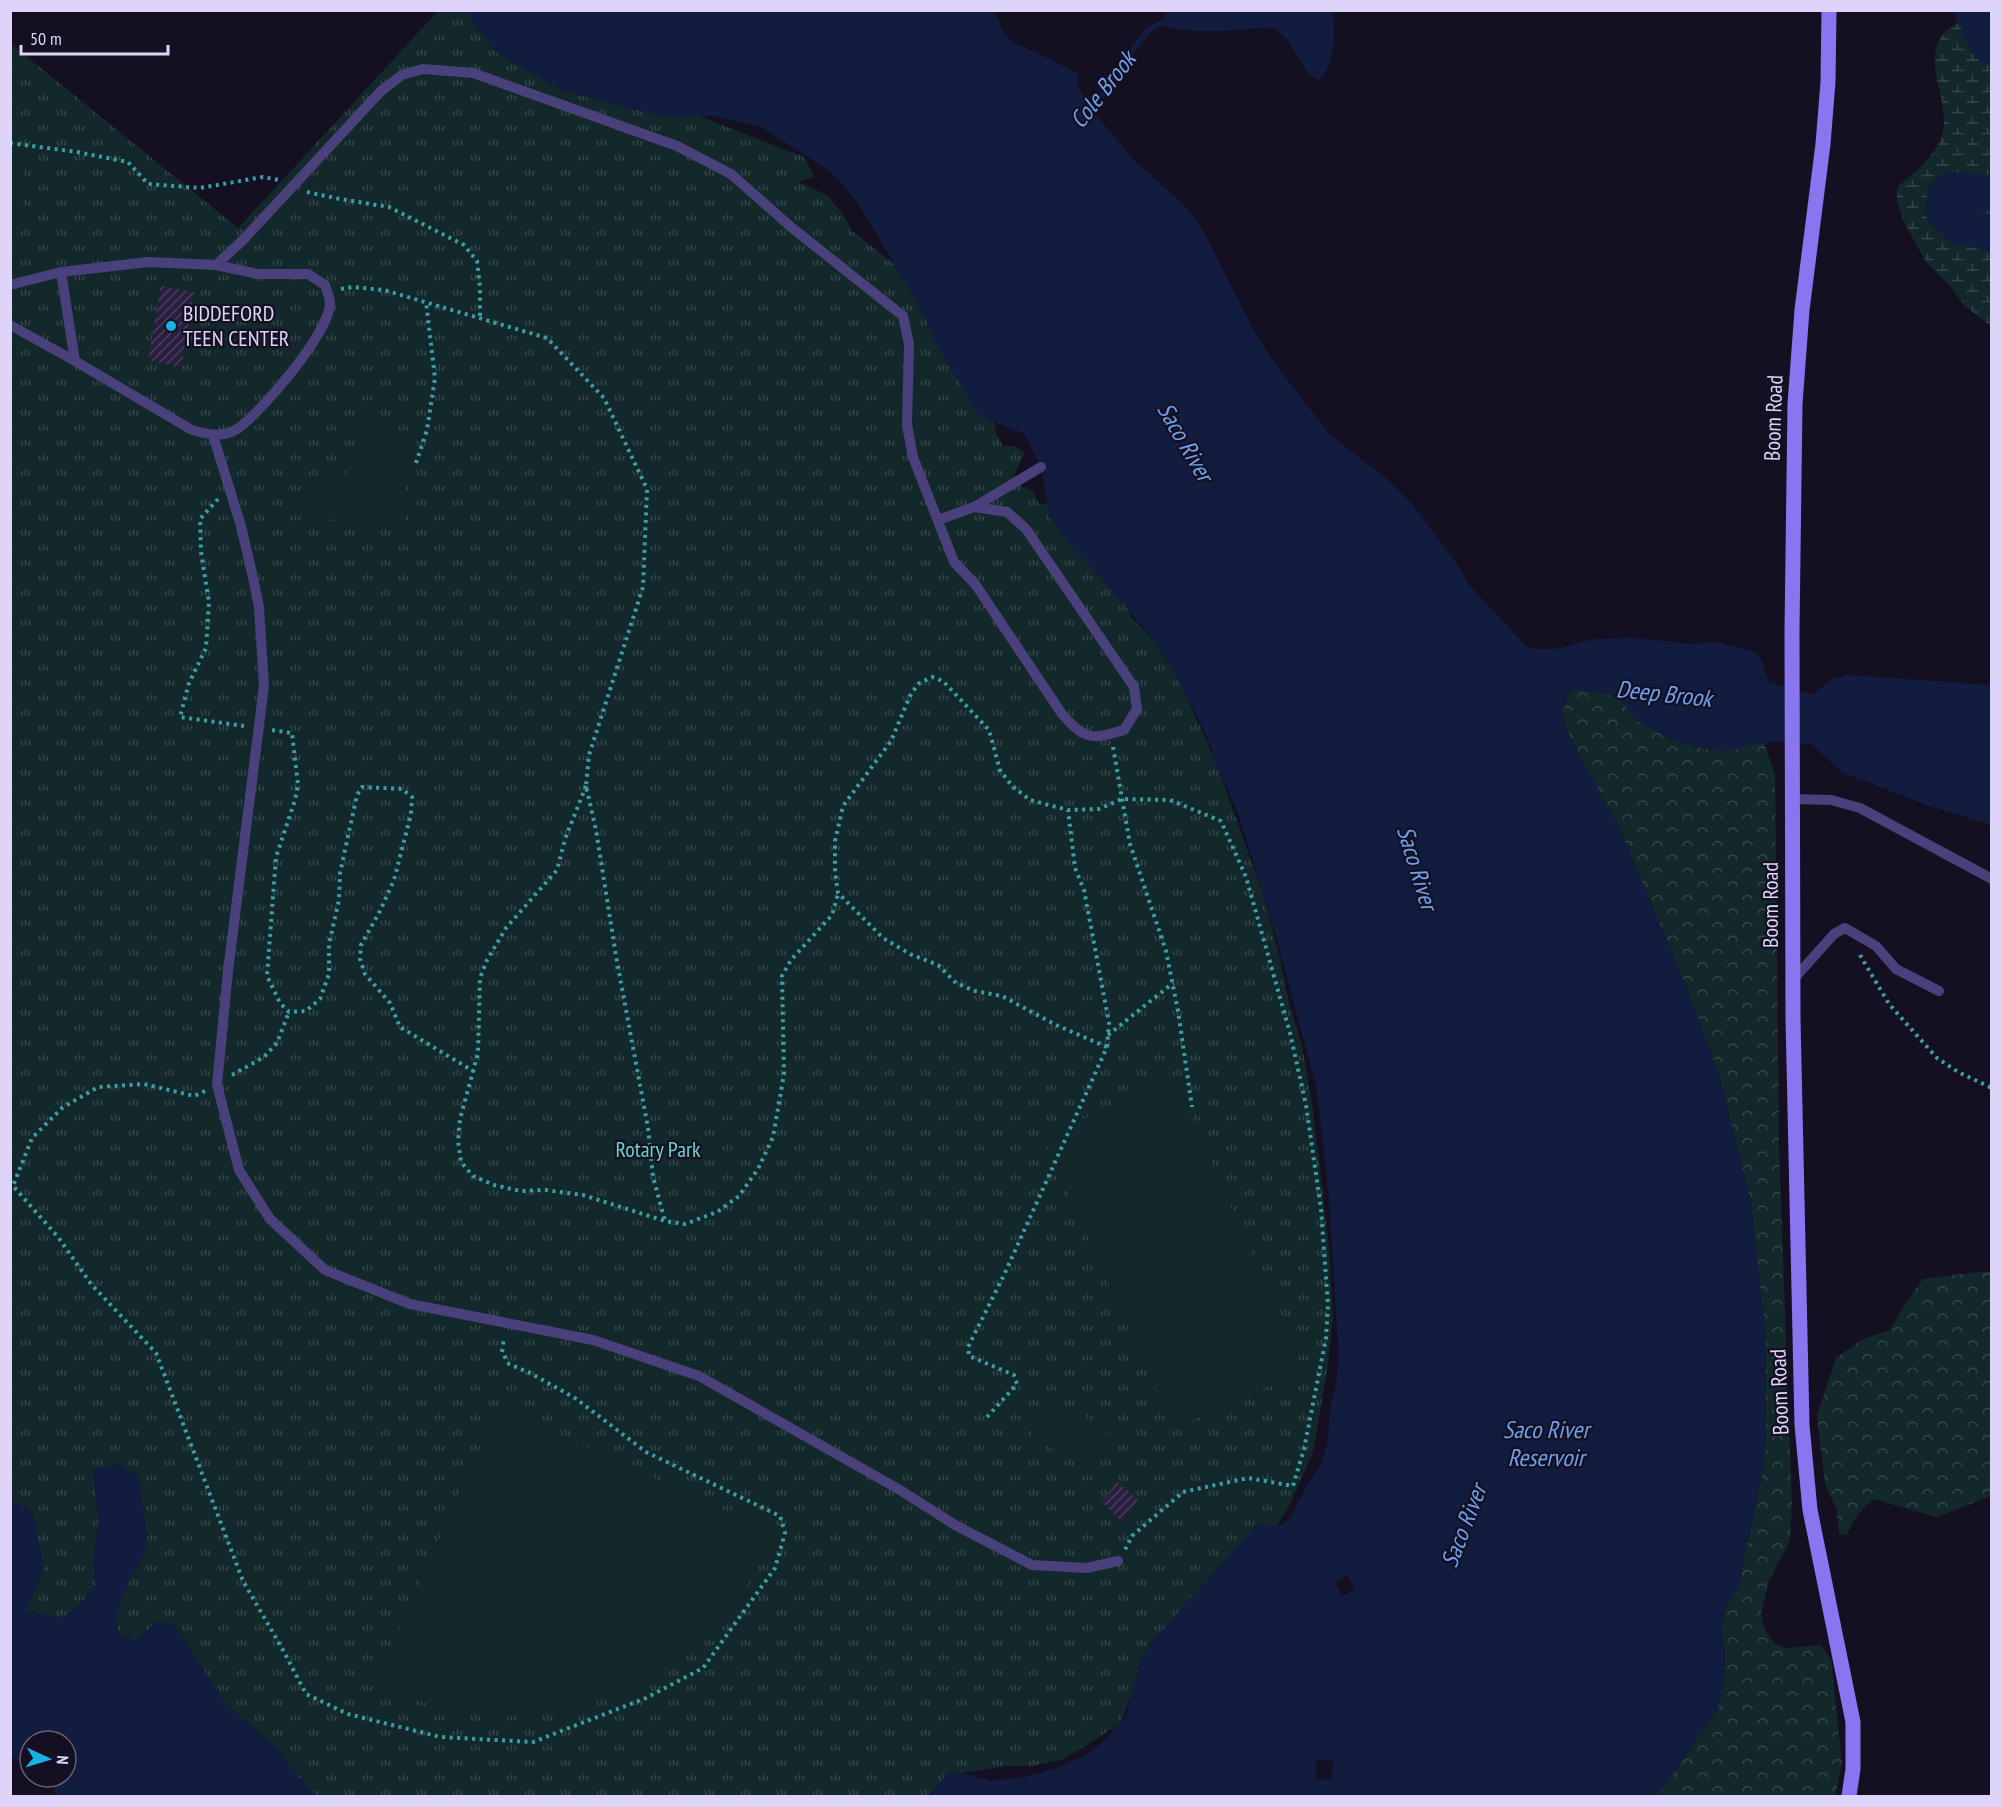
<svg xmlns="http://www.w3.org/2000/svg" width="2002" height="1807" viewBox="0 0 2002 1807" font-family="'PT Sans Narrow',sans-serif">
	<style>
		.forest { fill: url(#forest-crowns) }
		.wetland { fill: url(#wetland-marsh) }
		.park { fill: url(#park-tufts) }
		.garden { fill: #13282a }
		.water { fill: #111c3f; fill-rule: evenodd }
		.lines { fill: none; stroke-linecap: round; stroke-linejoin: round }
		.stream { stroke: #111c3f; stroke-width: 6 }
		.river { stroke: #111c3f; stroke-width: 36 }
		.building { fill: url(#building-hatch) }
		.path { stroke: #3b9fa7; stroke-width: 4; stroke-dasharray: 3 4.5; stroke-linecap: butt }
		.lane { stroke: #4a407b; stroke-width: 10 }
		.secondary { stroke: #8975f0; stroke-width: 15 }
		.poi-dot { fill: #18b2e2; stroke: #151021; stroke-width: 2 }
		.labels { text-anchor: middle; stroke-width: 4.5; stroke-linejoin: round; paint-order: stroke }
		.poi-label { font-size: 22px; fill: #ded4fa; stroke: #151021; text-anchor: start }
		.street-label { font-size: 22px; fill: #ded4fa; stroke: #151021 }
		.park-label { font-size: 22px; fill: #68d3c6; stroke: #151021 }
		.water-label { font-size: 24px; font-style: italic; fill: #6da1ef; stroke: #151021 }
	</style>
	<defs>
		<pattern id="forest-crowns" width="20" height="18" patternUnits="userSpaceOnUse" patternTransform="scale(1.5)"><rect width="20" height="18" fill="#13282a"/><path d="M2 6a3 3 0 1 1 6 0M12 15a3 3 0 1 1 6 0" fill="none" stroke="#35464a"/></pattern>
		<pattern id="wetland-marsh" width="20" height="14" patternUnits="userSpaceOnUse" patternTransform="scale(1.5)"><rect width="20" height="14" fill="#13282a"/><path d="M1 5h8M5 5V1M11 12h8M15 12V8" fill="none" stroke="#35464a"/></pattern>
		<pattern id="park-tufts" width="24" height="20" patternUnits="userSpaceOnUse" patternTransform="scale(1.5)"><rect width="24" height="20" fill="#13282a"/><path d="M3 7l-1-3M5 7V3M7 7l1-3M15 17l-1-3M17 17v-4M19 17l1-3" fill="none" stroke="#35464a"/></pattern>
		<pattern id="building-hatch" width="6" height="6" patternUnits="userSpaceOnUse" patternTransform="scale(1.5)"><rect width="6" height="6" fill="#291e40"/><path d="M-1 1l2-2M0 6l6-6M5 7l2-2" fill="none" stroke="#483e5c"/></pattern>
	</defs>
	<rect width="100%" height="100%" fill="#151021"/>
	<path class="forest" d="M1575 689 1617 696 1637 720 1705 749 1729 751 1749 745 1764 743 1775 774 1779 1148 1792 1505 1790 1540 1768 1583 1761 1614 1765 1630 1774 1643 1784 1648 1820 1645 1831 1659 1842 1764 1835 1796H1657L1717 1711 1723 1682 1725 1652 1721 1632 1726 1605 1738 1587 1763 1469 1766 1428 1758 1271 1751 1202 1719 1075 1686 986 1621 832 1567 731 1562 715 1567 696Z
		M1977 1272H1991V1496L1937 1517 1873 1499 1858 1514 1846 1535 1839 1534 1837 1511 1825 1484 1817 1415 1836 1358 1863 1339 1890 1330 1908 1299 1923 1279Z"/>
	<path class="wetland" d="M1958 23 1974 44 1991 59V180L1952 172 1937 178C1905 237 1955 231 1991 247V326L1965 306 1951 287 1926 262 1903 220 1897 201 1898 186C1917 171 1943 150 1944 124 1945 88 1915 45 1958 23Z
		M1962 205 1991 206V222C1980 219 1964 218 1962 205Z"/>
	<path class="park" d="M438 11H486L676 107 804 157 814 177 798 182 827 195 842 213 852 231 908 275 993 416 996 433 1003 446H1014L1025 453 1014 475 1022 487 1032 490 1039 504H1047L1106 563 1131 617 1156 643 1183 688 1217 765 1264 897 1279 955 1289 1002 1302 1046 1313 1111 1329 1247 1333 1318 1327 1371 1313 1452 1288 1508 1259 1553 1131 1695 1120 1724 1064 1759 1032 1766H1007L954 1774 926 1796H181L11 1668V44L238 228Z"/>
	<path class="garden" d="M10 149 26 150 21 223 11 222Z
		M361 423 417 438 405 494 404 529 303 516 308 480 321 476 345 478Z
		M1174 1078 1304 1370 1174 1429 1043 1137Z
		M1050 1398 1111 1430 1092 1469 1030 1437Z
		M507 1411 773 1532 742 1597 693 1647 620 1693 563 1712 504 1717 441 1709 375 1683 493 1418Z"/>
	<path class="water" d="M1167 10 1333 11C1335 33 1336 64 1319 80L1309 75 1288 41 1274 27C1237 30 1195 36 1159 25Z
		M466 11H995L1003 31 1012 42 1056 62 1078 74 1077 83 1091 109 1134 160 1186 207 1204 232 1252 327 1273 361 1330 435 1387 479 1412 504 1457 564 1471 587 1526 646 1534 649H1556L1595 639 1633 638 1694 644 1716 642 1754 651 1761 659 1769 682 1812 695 1832 679 1847 675 1991 685V825L1923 804 1840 771 1812 744 1772 742 1749 745 1729 751 1705 749 1671 740 1637 720 1617 696 1576 689 1566 696 1562 715 1567 731 1621 832 1686 986 1719 1075 1751 1202 1766 1339V1428L1763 1469 1738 1587 1726 1605 1721 1632 1725 1652 1723 1682 1717 1711 1657 1796H929L950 1770 992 1781 1024 1777 1054 1769 1086 1755 1102 1743 1126 1716 1140 1661 1149 1645 1258 1523 1274 1526 1283 1524 1291 1517 1308 1483 1321 1464 1327 1444 1331 1404 1336 1385 1339 1357 1328 1186 1316 1085 1273 926 1240 819 1222 776 1217 769 1210 744 1193 707 1157 644 1089 564 1068 543 1049 516 1041 467 1024 434 980 416 938 348 925 317 879 238 855 199 831 172 760 126 712 116H660L563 91 494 51ZM1347 1575 1355 1590 1342 1596 1335 1582ZM1317 1760 1333 1761 1331 1780 1315 1778Z
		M120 1464 138 1475 148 1542 140 1563 130 1579 117 1612V1627L122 1635 134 1640 147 1631 156 1621 175 1624 224 1702 279 1751 298 1776 318 1796H56L50 1777H66V1741H30V1762L11 1758V1499L33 1513 44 1568 34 1593 24 1610 61 1618 77 1607 95 1585 93 1555 98 1523 93 1469Z"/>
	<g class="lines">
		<path class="stream" d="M1086 114 1103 94 1136 45 1150 29 1166 21"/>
		<path class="river" d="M1972 10 1989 45 1992 47
			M1992 193 1952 190 1945 195 1943 211 1958 225 1992 234"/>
	</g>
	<path class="building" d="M161 286 194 292 181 367 148 360Z
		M1118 1482 1139 1501 1121 1521 1101 1501Z"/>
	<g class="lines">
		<path class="path" d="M10 143 77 152 128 162 148 184 200 188 263 177 279 180
			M307 192 340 199 389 207 464 245 477 261 480 288V318
			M341 289 352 287 384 290 547 338 604 398 647 489 643 587 589 755 586 786 596 830 616 956 648 1128 653 1177 665 1221
			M416 463 427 430 435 378 426 302
			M218 499 200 519 201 552 209 602 206 648 189 683 180 717 244 726
			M272 730 292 733 298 785 295 800 276 857 267 976 280 1003 289 1012 306 1011 320 999 329 974V944L339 900 340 873 357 795 362 787 402 789 412 797 411 814 394 880 380 911 361 945 360 959 365 974 390 1003 400 1027 473 1071
			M1113 747 1130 844 1166 951 1178 1011 1192 1107
			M586 786 565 839 557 870 506 928 487 960 480 978 478 1053 460 1119 458 1141 461 1162 473 1176 494 1185 520 1191 545 1190 583 1195 665 1221 685 1224 717 1212 739 1196 758 1169 773 1137 784 1074 782 976 791 960 832 915 838 894
			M1860 955 1889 1004 1937 1058 1958 1072 1992 1088
			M1108 1035 1173 983
			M1107 1047 1056 1025 1002 996 975 991 956 983 938 965 910 954 883 938 838 893 835 872V841L843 806 891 741 910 696 918 684 932 677 943 681 989 730 1000 770 1012 786 1030 800 1068 810 1099 809 1122 799 1170 800 1221 821 1246 877 1290 1033 1306 1105 1321 1209 1328 1305 1326 1338 1304 1449 1293 1486 1248 1478 1183 1492 1132 1536 1125 1550
			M232 1075 264 1057 277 1043 289 1012
			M205 1091 194 1096 144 1084 98 1087 62 1108 32 1138 13 1186 58 1237 91 1284 156 1353 243 1581 283 1650 306 1694 348 1714 440 1737 533 1742 646 1698 703 1668 775 1568 785 1533 780 1516 646 1452 575 1398 530 1373 509 1364 502 1352 504 1338
			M987 1417 1017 1384 1014 1375 969 1356 968 1347 1004 1275 1107 1047 1109 1023 1084 890 1075 868 1068 810"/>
		<path class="lane" d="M216 265 243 240 381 91 402 75 423 69 473 73 677 146 731 174 791 227 903 316 909 344 907 425 913 457 954 562 975 584 1062 714C1085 740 1091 740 1124 730L1137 709 1134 687 1026 529 1007 512 974 507
			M61 272 75 361
			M10 285 61 272 148 262 216 265 258 274H308L325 285C327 291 330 298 330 303 330 332 261 413 237 429 223 438 206 434 192 430L75 361 10 325
			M213 435 241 526 252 573 259 607 264 686 228 971 217 1085 239 1170 270 1219 325 1270 410 1304 593 1340 699 1376 900 1490 955 1525 1032 1565 1087 1568 1118 1561
			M938 520 974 507 1041 467
			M1792 799 1831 800 1860 808 1992 879
			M1792 981 1834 934 1845 928 1876 946 1896 969 1939 991"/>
		<path class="secondary" d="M1829 10 1828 82 1823 144 1802 310 1795 404 1792 631 1793 1018 1802 1425 1810 1510 1853 1722V1769L1849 1796"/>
	</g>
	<circle class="poi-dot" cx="171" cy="326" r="6"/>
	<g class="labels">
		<g class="poi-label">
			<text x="183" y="321">BIDDEFORD<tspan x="183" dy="25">TEEN CENTER</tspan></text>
		</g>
		<g class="street-label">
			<text transform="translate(1773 418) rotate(-88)" y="8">Boom Road</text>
			<text transform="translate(1770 905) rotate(-90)" y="8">Boom Road</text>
			<text transform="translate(1779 1392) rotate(-92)" y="8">Boom Road</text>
		</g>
		<g class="park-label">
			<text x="658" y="1157">Rotary Park</text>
		</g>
		<g class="water-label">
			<text transform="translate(1103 90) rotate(-52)" y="8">Cole Brook</text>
			<text transform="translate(1185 442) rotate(60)" y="8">Saco River</text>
			<text transform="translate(1664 694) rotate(6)" y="8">Deep Brook</text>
			<text transform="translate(1417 868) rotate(73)" y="8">Saco River</text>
			<text x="1546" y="1438">Saco River<tspan x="1546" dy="28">Reservoir</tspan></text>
			<text transform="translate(1464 1526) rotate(-69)" y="8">Saco River</text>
		</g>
	</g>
	<rect width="2002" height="1807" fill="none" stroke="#ded4fa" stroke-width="24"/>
	<g transform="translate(48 1759) rotate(94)"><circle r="28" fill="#151021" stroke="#655e78" stroke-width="1.5"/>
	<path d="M0-4.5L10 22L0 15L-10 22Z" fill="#18b2e2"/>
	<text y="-9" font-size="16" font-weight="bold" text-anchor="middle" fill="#ded4fa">N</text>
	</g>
	<path d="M21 45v9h147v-9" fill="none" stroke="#ded4fa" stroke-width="3"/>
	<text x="30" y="45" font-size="18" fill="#ded4fa" stroke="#151021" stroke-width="4.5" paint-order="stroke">50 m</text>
</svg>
